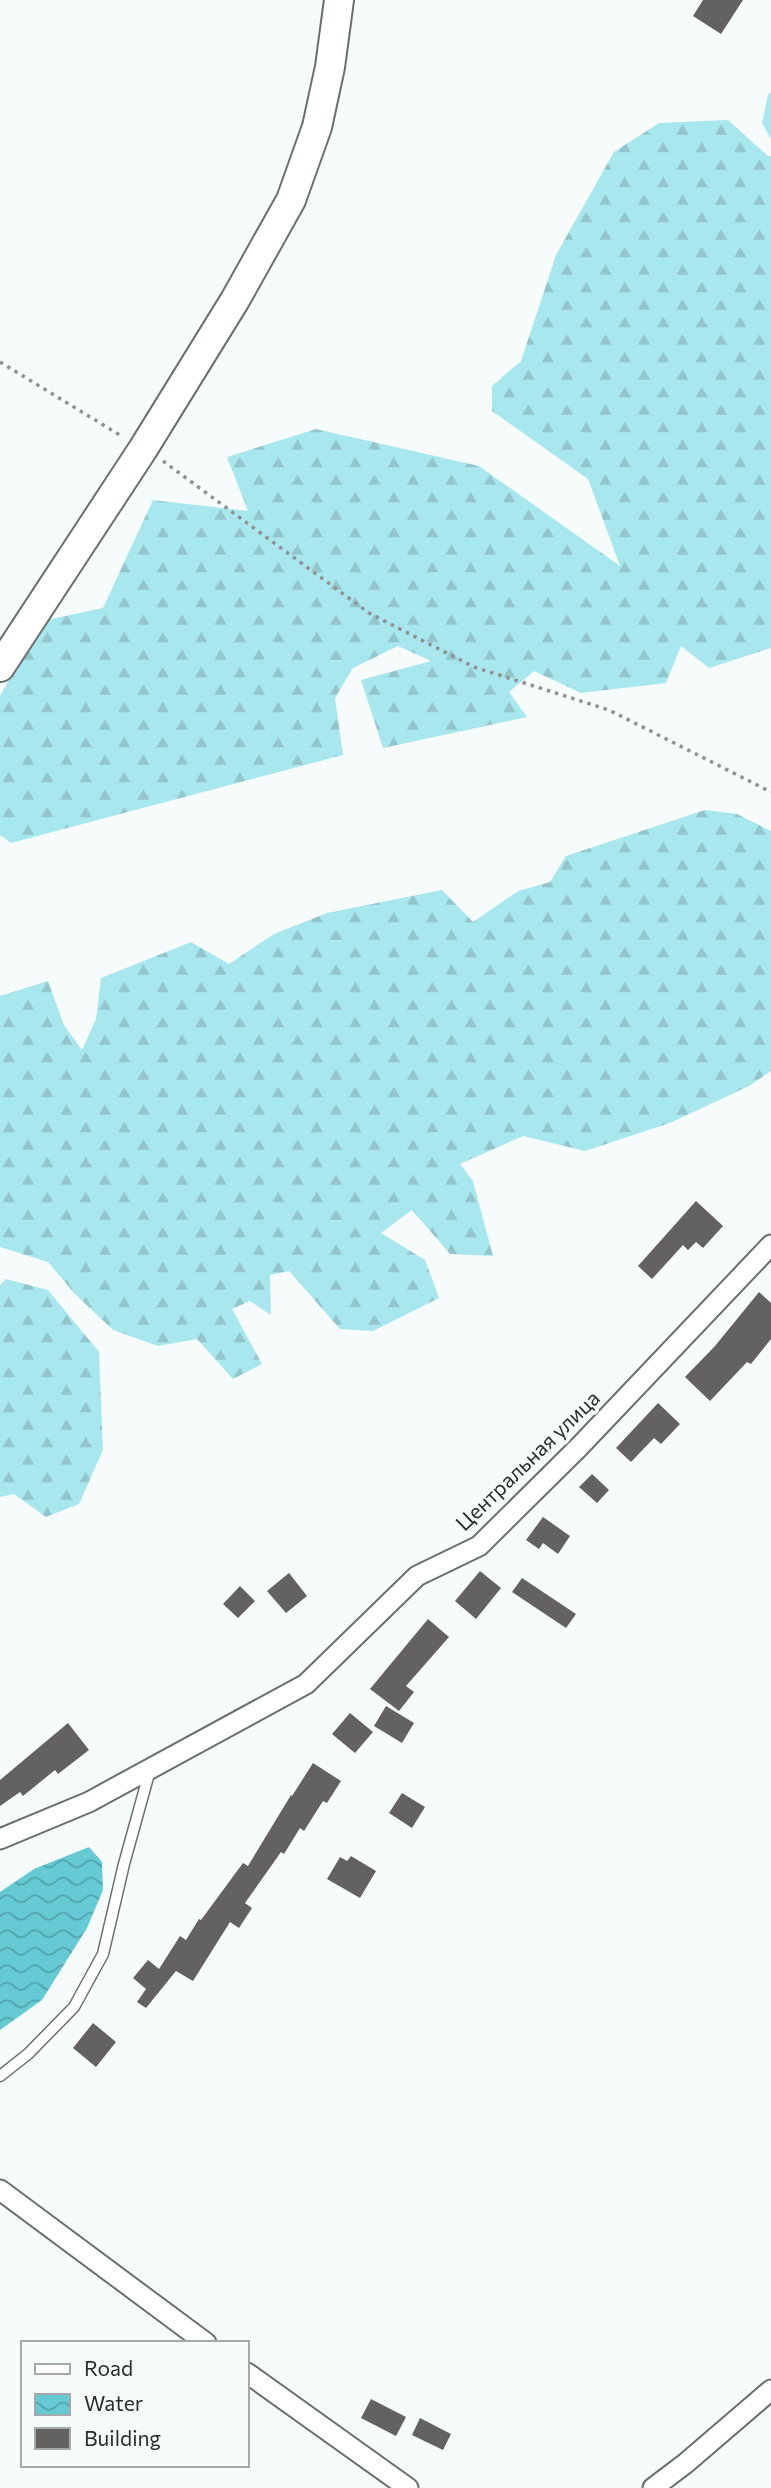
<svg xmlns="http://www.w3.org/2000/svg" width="771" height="2488" viewBox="0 0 771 2488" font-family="Commissioner,sans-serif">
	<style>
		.forest { fill: url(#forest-firs) }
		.water { fill: url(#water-waves) }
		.building { fill: #646161 }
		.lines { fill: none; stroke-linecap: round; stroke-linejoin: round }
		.lane-casing { stroke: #6b6f6f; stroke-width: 13 }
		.street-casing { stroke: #6b6f6f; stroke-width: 23 }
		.secondary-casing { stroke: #6b6f6f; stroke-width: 32 }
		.path { stroke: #909393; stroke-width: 3.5; stroke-dasharray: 3.5 5; stroke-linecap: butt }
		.lane { stroke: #fff; stroke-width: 10 }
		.street { stroke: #fff; stroke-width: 19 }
		.secondary { stroke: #fff; stroke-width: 28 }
		.labels { text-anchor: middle; stroke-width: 7; stroke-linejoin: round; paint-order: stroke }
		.street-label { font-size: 21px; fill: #2b2d2d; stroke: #f6fbfb }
	</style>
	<defs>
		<pattern id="forest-firs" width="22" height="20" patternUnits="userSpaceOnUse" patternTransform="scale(1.75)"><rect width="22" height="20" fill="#a9e7ee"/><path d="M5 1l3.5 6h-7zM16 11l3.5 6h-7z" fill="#92c6cc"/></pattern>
		<pattern id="water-waves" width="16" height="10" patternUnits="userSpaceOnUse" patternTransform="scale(1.75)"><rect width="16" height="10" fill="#65cad4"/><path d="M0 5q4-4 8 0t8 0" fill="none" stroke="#53a4ac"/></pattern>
	</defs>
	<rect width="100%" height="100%" fill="#f6fbfb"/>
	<path class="forest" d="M771 92V139L762 123 768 95Z
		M728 120 768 156H771V648L709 668 681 646 666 683 581 693 534 671 509 692 527 717 383 748 361 680 431 661 398 646 353 668 335 698 343 755 11 843 0 835V696L42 621 103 608 153 500 248 511 227 457 316 429 479 466 620 566 588 479 492 411V386L521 361 556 255 614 152 659 123Z
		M705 810 737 814 771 831V1071L749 1086 670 1123 585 1151 523 1136 460 1164 473 1181 493 1256 450 1254 412 1210 381 1233 425 1260 439 1298 373 1331 340 1329 289 1271 270 1275 271 1315 250 1301 232 1309 262 1364 233 1379 197 1339 158 1346 113 1330 75 1294 48 1262 0 1247V996L48 981 64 1025 82 1050 96 1019 101 978 191 942 229 964 274 934 327 913 442 890 473 922 518 891 550 882 566 856Z
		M6 1279 48 1290 99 1352 103 1450 79 1504 46 1517 14 1494 0 1497V1285Z"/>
	<path class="water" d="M89 1847 102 1862 103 1890 87 1928 42 2000 0 2030V1892L34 1869Z"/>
	<path class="building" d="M703 0H743L721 34 693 16Z
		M696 1201 723 1226 703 1248 696 1242 688 1250 683 1245 652 1279 638 1266Z
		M759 1292 771 1303V1339L751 1364 747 1362 710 1401 685 1377 715 1346Z
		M658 1403 680 1424 661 1444 654 1438 631 1462 616 1448Z
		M592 1474 609 1490 597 1503 579 1487Z
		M543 1517 570 1536 558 1554 543 1543 539 1549 526 1540Z
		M480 1571 501 1588 476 1619 455 1601Z
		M289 1573 307 1596 286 1613 267 1591Z
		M522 1578 576 1614 566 1628 512 1592Z
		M240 1586 255 1601 238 1618 223 1604Z
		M428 1619 449 1637 406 1686 414 1692 399 1711 370 1689Z
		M386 1706 414 1723 402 1743 374 1726Z
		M350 1713 373 1732 355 1753 332 1734Z
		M68 1723 89 1750 58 1774 55 1770 23 1796 20 1792 0 1806V1780Z
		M313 1763 341 1781 327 1803 323 1801 304 1831 300 1828 284 1854 281 1852 245 1903 252 1908 239 1928 230 1922 193 1981 176 1971 146 2008 137 2002 146 1989 133 1978 148 1960 159 1969 180 1936 186 1940 199 1919 201 1920 243 1863 248 1866 291 1795 292 1796Z
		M402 1793 425 1807 412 1828 389 1813Z
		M351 1856 376 1871 360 1898 327 1879 340 1857 347 1861Z
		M93 2023 116 2042 96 2067 73 2048Z
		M371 2399 406 2417 396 2436 361 2418Z
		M420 2418 451 2434 443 2450 412 2435Z"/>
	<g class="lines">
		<g class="lane-casing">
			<path id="lane" d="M0 2076 28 2054 74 2007 103 1954 124 1864 150 1770"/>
		</g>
		<g class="street-casing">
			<path id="street" d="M0 1839 89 1802 306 1684 417 1576 479 1546 579 1447 771 1245
				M0 2190 206 2343
				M247 2373 408 2488
				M653 2488 686 2463 771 2390"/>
		</g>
		<g class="secondary-casing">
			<path id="secondary" d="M0 667 143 449 235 300 291 200 317 127 330 67 339 0"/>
		</g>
		<path class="path" d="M0 362 123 437
			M163 461 369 613 474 667 609 710 771 792"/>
		<use href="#lane" class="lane"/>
		<use href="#street" class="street"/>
		<use href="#secondary" class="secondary"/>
	</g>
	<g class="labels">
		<g class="street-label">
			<text transform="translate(528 1461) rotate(-44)" y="7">Центральная улица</text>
		</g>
	</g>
	<rect x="21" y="2341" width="228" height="126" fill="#f6fbfb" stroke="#a5a9a9" stroke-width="2"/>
	<rect x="35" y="2364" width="35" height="10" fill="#ffffff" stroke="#a5a9a9" stroke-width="2"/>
	<text x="84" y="2376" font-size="21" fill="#2b2d2d">Road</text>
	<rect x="35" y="2394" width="35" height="21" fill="url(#water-waves)" stroke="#a5a9a9" stroke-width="2"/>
	<text x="84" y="2411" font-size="21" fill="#2b2d2d">Water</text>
	<rect x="35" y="2428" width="35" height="21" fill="#646161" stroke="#a5a9a9" stroke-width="2"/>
	<text x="84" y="2446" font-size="21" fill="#2b2d2d">Building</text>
</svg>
